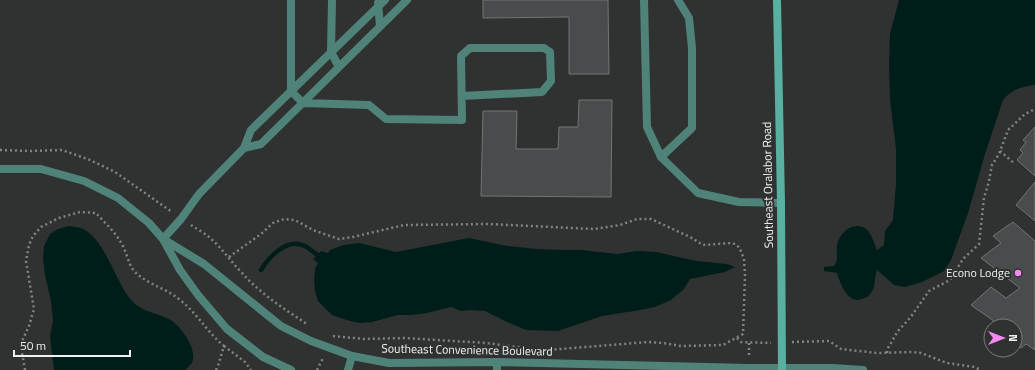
<svg xmlns="http://www.w3.org/2000/svg" width="1035" height="370" viewBox="0 0 1035 370" font-family="'Titillium Web',sans-serif">
	<style>
		.water { fill: #001e19 }
		.lines { fill: none; stroke-linecap: round; stroke-linejoin: round }
		.stream { stroke: #001e19; stroke-width: 4.5 }
		.building { fill: #494c4c; stroke: #727574 }
		.path { stroke: #828484; stroke-width: 2.5; stroke-dasharray: 2 3; stroke-linecap: butt }
		.service { stroke: #4f8379; stroke-width: 8 }
		.minor { stroke: #4f8379; stroke-width: 8 }
		.secondary { stroke: #59b0a1; stroke-width: 8 }
		.poi-dot { fill: #f688ed; stroke: #2f3231; stroke-width: 1.5 }
		.labels { text-anchor: middle; stroke-width: 4; stroke-linejoin: round; paint-order: stroke }
		.street-label { font-size: 12px; fill: #f0f2f2; stroke: #2f3231 }
		.poi-label { font-size: 12px; fill: #f0f2f2; stroke: #2f3231; text-anchor: end }
	</style>
	<rect width="100%" height="100%" fill="#2f3231"/>
	<path class="water" d="M899 0H1035V85C1021 87 1012 89 1003 100L985 154 968 213 951 260 944 271 922 282 905 287 894 285 877 270C874 277 876 285 872 291 870 296 867 297 862 299 848 305 840 283 837 273L824 271V267L834 266C839 260 836 252 837 245 839 235 847 227 856 226 870 225 873 240 877 250L884 245 885 231 893 220 896 183V149L890 99 889 64 890 34Z
		M69 226C73 227 78 227 81 228 106 238 115 284 133 302 144 313 160 313 172 321 182 328 198 350 192 363 190 365 187 368 186 370H54L50 336 53 321 51 301 45 275 43 258 44 246 50 234 58 229Z
		M469 238 507 246 537 249 562 250H581L617 254 637 251 656 252 696 261 727 264 735 267 725 272 690 279 684 289 671 300 655 307 640 310 602 316 558 331 526 330 505 321 485 311 469 310 461 311 451 307 427 313 412 315H398L372 322 360 323 350 321 332 315 318 301 315 291 314 280 315 269 318 263 313 259 321 251 328 253 330 250 344 245 359 243 396 252Z"/>
	<g class="lines">
		<path class="stream" d="M261 270C269 257 287 237 305 246 309 248 313 252 318 255"/>
	</g>
	<path class="building" d="M483 0H608L609 74H569V17L483 18Z
		M579 100H612L611 197 481 196 483 111H517L516 149H558L559 127H578Z
		M1035 127V176L1017 160 1023 153 1020 150 1026 142 1023 140Z
		M1035 182V221L1016 205Z
		M1013 222 1035 241V350L1026 344 1021 348 1015 344V326H1001L971 305 991 287 1006 298 1020 288 981 258 1001 243 993 236Z"/>
	<g class="lines">
		<path class="path" d="M0 150 29 151 62 150 90 160 115 172 172 212
			M1000 151 1015 164
			M191 225C197 229 204 233 209 237 222 248 231 262 243 274 261 294 284 309 307 324
			M229 257 261 234 273 223 284 219 295 220 313 230 339 239 353 237 404 225 488 224 594 229 620 225 637 219H651L690 237 703 245 732 243 737 245 740 249 744 259 745 275 743 334 723 345 681 346 663 343 648 342 548 350
			M333 336 364 339 405 338 486 343 541 350
			M737 338 741 342 771 343
			M792 342 829 341 841 349 877 353 912 352 921 353 947 363 974 367 981 370
			M749 343V356
			M224 346 245 362 251 370
			M887 353 888 348 898 331 910 318 929 291 950 280 963 259 979 244 984 198 989 181 992 165 999 154 1008 130 1025 114 1035 109
			M25 370 22 353 23 339 29 326 34 309 26 261 29 245 33 236 41 227 59 218 80 212 96 213C104 222 114 231 120 241 126 249 128 264 134 271 149 286 165 287 180 300 197 313 207 332 224 346L218 366 216 370
			M317 370 323 358"/>
		<path class="service" d="M291 0V91L303 103 369 105 386 119 462 120 461 56 470 48H544L550 52 551 81 542 92 462 96
			M332 0 331 52 339 67
			M644 0 647 127 661 157
			M678 0 689 18 692 48V128L661 157 698 193 739 202 781 203
			M378 3 380 26
			M244 148 261 144 407 0
			M163 239 181 219 199 194 244 148 251 130 385 0
			M348 370 352 356
			M497 370V362"/>
		<path class="minor" d="M0 169H41L84 181 118 198 149 223 163 239 180 270 198 295 227 329 263 357 291 370
			M163 239 204 264 281 326 311 341 352 356 389 363 497 362 749 368H832L863 370"/>
		<path class="secondary" d="M777 0 781 203 782 370"/>
	</g>
	<circle class="poi-dot" cx="1018" cy="273" r="4"/>
	<g class="labels">
		<g class="street-label">
			<text transform="translate(768 185) rotate(-91)" y="4">Southeast Oralabor Road</text>
			<text transform="translate(467 350) rotate(1)" y="4">Southeast Convenience Boulevard</text>
		</g>
		<g class="poi-label">
			<text x="1010" y="277">Econo Lodge</text>
		</g>
	</g>
	<g transform="translate(1003 338) rotate(90)"><circle r="19" fill="#2f3231" stroke="#7c7f7e"/>
	<path d="M0-3L7 15L0 10L-7 15Z" fill="#f688ed"/>
	<text y="-6" font-size="11" font-weight="bold" text-anchor="middle" fill="#f0f2f2">N</text>
	</g>
	<path d="M14 350v6h116v-6" fill="none" stroke="#f0f2f2" stroke-width="2"/>
	<text x="20" y="350" font-size="12" fill="#f0f2f2" stroke="#2f3231" stroke-width="3" paint-order="stroke">50 m</text>
</svg>
